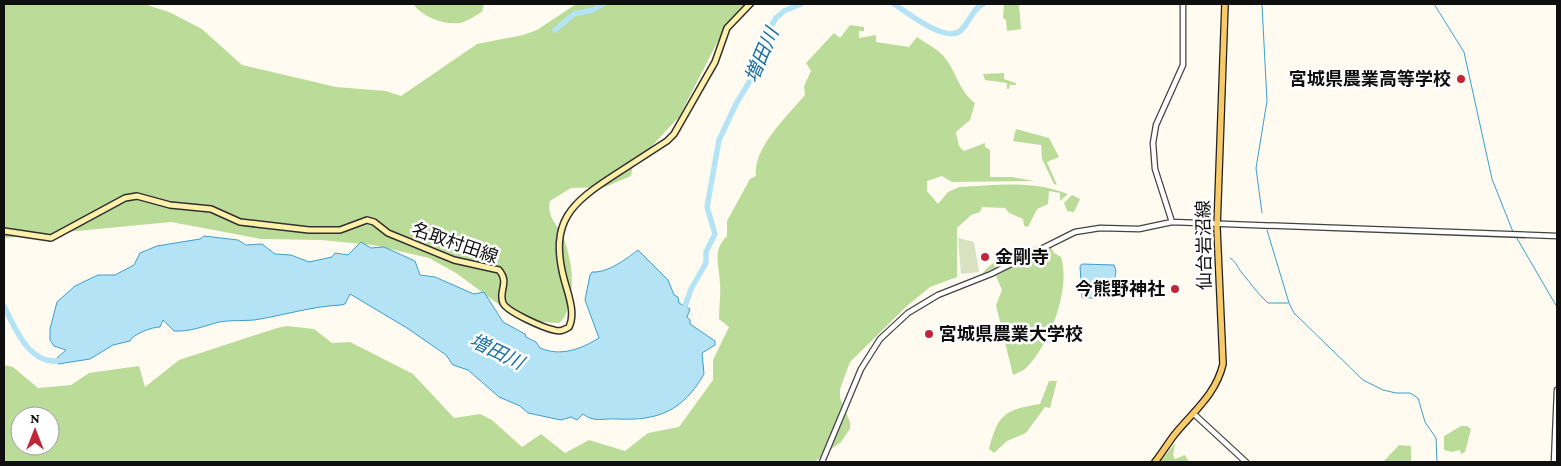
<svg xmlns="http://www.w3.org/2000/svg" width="1561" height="466" viewBox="0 0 1561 466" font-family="'Crimson Pro','Noto Sans JP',serif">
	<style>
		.forest { fill: #bbdb99; fill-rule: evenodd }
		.cemetery { fill: #d9e1c1 }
		.water { fill: #b5e3f6; stroke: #3c9ecd }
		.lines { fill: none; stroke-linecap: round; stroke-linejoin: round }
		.stream { stroke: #3c9ecd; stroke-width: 1 }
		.river { stroke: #b5e3f6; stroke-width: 5.5 }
		.tertiary-casing { stroke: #424242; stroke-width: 7 }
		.secondary-casing { stroke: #313131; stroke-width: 8 }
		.primary-casing { stroke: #202020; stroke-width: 8 }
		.tertiary { stroke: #fff; stroke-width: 4.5 }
		.secondary { stroke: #fff0ac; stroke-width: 5 }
		.primary { stroke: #f8cb68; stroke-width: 5.5 }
		.poi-dot { fill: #c02638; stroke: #fff; stroke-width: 2 }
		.labels { text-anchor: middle; stroke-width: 5; stroke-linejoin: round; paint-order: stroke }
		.poi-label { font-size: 18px; font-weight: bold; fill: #0f0f0f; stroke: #fff; text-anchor: end }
		.street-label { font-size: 18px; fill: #0f0f0f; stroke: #fff }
		.water-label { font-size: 19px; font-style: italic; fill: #176fa2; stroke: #fff }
	</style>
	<rect width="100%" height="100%" fill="#fffbf1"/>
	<path class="forest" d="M4 4H144L169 12 202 29 242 65 336 87 386 91 401 96 477 44 523 35 537 30 576 4H749L722 33 679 117 650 148 634 159 631 176 605 187 571 188 550 201C546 217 558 224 564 239 571 259 575 282 569 303 567 311 566 318 559 323L542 322 509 312 456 273 429 258 373 245 321 240 261 239 171 222 4 238Z
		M413 4H484L482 12C476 15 467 22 460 23 443 25 423 17 413 4Z
		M1004 4H1024L1019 5 1021 29 1007 31 1006 20 1003 18Z
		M850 25 864 27V31H859V38L876 35V42L909 47 917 37C926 44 939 49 945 58 957 73 959 91 975 103L970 120 956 132 959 146 964 151 985 143V147L990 150V177H1012L1035 181 952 182 942 176 927 181V191L938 204 948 192 959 187C997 185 1032 180 1068 194L1060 201V193L1049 191 1048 204 1037 209 1028 227 1024 226 1023 219 1009 213 1005 208 982 207 980 212 971 215 957 228V277L930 287 908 305 850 362 840 389V398L850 422V429L841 442 814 462H4V365L13 367 38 388 71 385 89 373 139 366 145 387 179 360 277 328 287 326 314 329 332 343 350 342 413 374 454 418 480 414 492 420 522 447 541 434 565 453 589 440 625 451 648 433 679 427 713 380V360L729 327 719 319C719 307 721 295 720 283 719 264 712 251 727 236V221L750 179 756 176C752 149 788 115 805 95L804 86 811 71 806 63 834 33 840 38ZM20 416H50V446H20Z
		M1004 73V79L1016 83V85H1010L1009 89H1007V83L985 80 983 74Z
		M1016 129 1049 138 1059 157 1047 162 1057 185 1054 184 1042 159 1041 145 1013 141Z
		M1072 195 1080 199 1074 212 1067 211 1064 203Z
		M1039 246 982 274C994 258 1019 248 1039 246Z
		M1050 246 1054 253 1061 257C1071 289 1050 344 1026 368 1023 371 1017 373 1013 375L996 305 1002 290 996 276Z
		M1049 381H1057L1050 408 1045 407 1026 433 1007 441 994 453 989 449C998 414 1004 410 1040 404Z
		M1461 426H1467L1471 429 1465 452 1461 454 1460 450 1452 452 1444 450V436Z
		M1175 443 1173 455 1175 459 1185 455 1189 462H1160Z
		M1399 445 1411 446V462H1383Z"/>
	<path class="cemetery" d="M958 238 974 242 979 272 961 274Z"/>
	<path class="water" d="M204 236 238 240 246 245 262 244 275 254 291 255 309 262 332 257 335 253 348 255 361 242 371 248 384 247 415 261 420 275 435 277 474 294 484 292 503 322 525 334 526 337 536 342 540 348C561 357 581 349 599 338L585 300 590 275 592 272C608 273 626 259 638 250L668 280 674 295 678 297 679 303 690 309 687 317 690 320V324L715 341V345L702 353 704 374C683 411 658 421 617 419 604 418 594 423 583 414L577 420 571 417 561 420 528 413 520 406 499 397 468 370 453 365 446 355 407 328 350 294 345 304 341 305C313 306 281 316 254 320 242 321 230 320 219 322 204 326 190 332 174 331L163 320 160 327C152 327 133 334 130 341L113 345 90 359 58 364 57 358 66 350 54 346 50 340V329L57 302 75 286 98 275H115L134 265 140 253 157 246 200 239Z
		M1082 264 1114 265C1121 278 1106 290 1098 298H1082L1080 266Z"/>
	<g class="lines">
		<path class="stream" d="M1434 4 1464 52 1492 179 1513 232
			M1262 5 1267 101 1256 168 1262 213
			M1267 230 1289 303 1294 313 1363 380 1383 390 1396 393H1410L1418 398 1425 422 1436 438 1437 462
			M1515 235 1557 307
			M1230 258C1238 263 1237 268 1243 274 1251 284 1258 294 1268 303H1288"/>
		<path class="river" d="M894 4C907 12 945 43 960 31 970 23 971 10 983 4
			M555 30 574 14 593 10 603 4
			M4 306C15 329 32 371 65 359
			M683 312 691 289 706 263V252L715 234 707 207 719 140 736 104 766 54 770 28 776 18 784 11 801 4"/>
		<g class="tertiary-casing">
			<path id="tertiary" d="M1172 222 1155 169 1153 143 1156 125 1183 65V4
				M1194 414 1246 462
				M822 462 861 369 880 339 908 313 938 295 991 274 1075 232 1100 228 1139 229 1172 222 1557 236
				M1554 462 1557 390"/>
		</g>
		<g class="secondary-casing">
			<path id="secondary" d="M4 231 51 238 125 198 137 196 170 205 211 209 240 222 309 230H340L367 220 374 222 388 233 454 260 499 270C510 283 498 291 503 303 507 312 544 328 554 330 560 332 564 330 569 327 576 313 568 294 564 279 549 221 571 203 616 174 633 163 650 152 667 141L674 134 715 62 727 28 750 4"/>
		</g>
		<g class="primary-casing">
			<path id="primary" d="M1155 462C1162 453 1168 443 1175 434 1194 411 1216 394 1223 364L1217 228 1225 4"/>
		</g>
		<use href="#tertiary" class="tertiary"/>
		<use href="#secondary" class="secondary"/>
		<use href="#primary" class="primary"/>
	</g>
	<g class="poi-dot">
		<circle cx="1461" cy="79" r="5"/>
		<circle cx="985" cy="257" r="5"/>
		<circle cx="1175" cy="289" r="5"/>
		<circle cx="929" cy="334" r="5"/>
	</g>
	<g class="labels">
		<g class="poi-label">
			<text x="1451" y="85">宮城県農業高等学校</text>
			<text x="995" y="263" text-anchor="start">金剛寺</text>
			<text x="1165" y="295">今熊野神社</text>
			<text x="939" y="340" text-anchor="start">宮城県農業大学校</text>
		</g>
		<g class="street-label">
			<text transform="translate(455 243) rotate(19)" y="6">名取村田線</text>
			<text transform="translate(1204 245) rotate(-91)" y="6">仙台岩沼線</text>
		</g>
		<g class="water-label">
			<text transform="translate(761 55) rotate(-67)" y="7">増田川</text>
			<text transform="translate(497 351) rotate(26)" y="7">増田川</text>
		</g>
	</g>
	<rect width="1561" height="466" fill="none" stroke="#0f0f0f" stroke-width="10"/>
	<g transform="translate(35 431)"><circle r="24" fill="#ffffff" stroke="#9f9f9f"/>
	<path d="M0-4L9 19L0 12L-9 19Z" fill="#c02638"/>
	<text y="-8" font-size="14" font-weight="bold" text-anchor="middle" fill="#0f0f0f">N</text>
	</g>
</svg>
